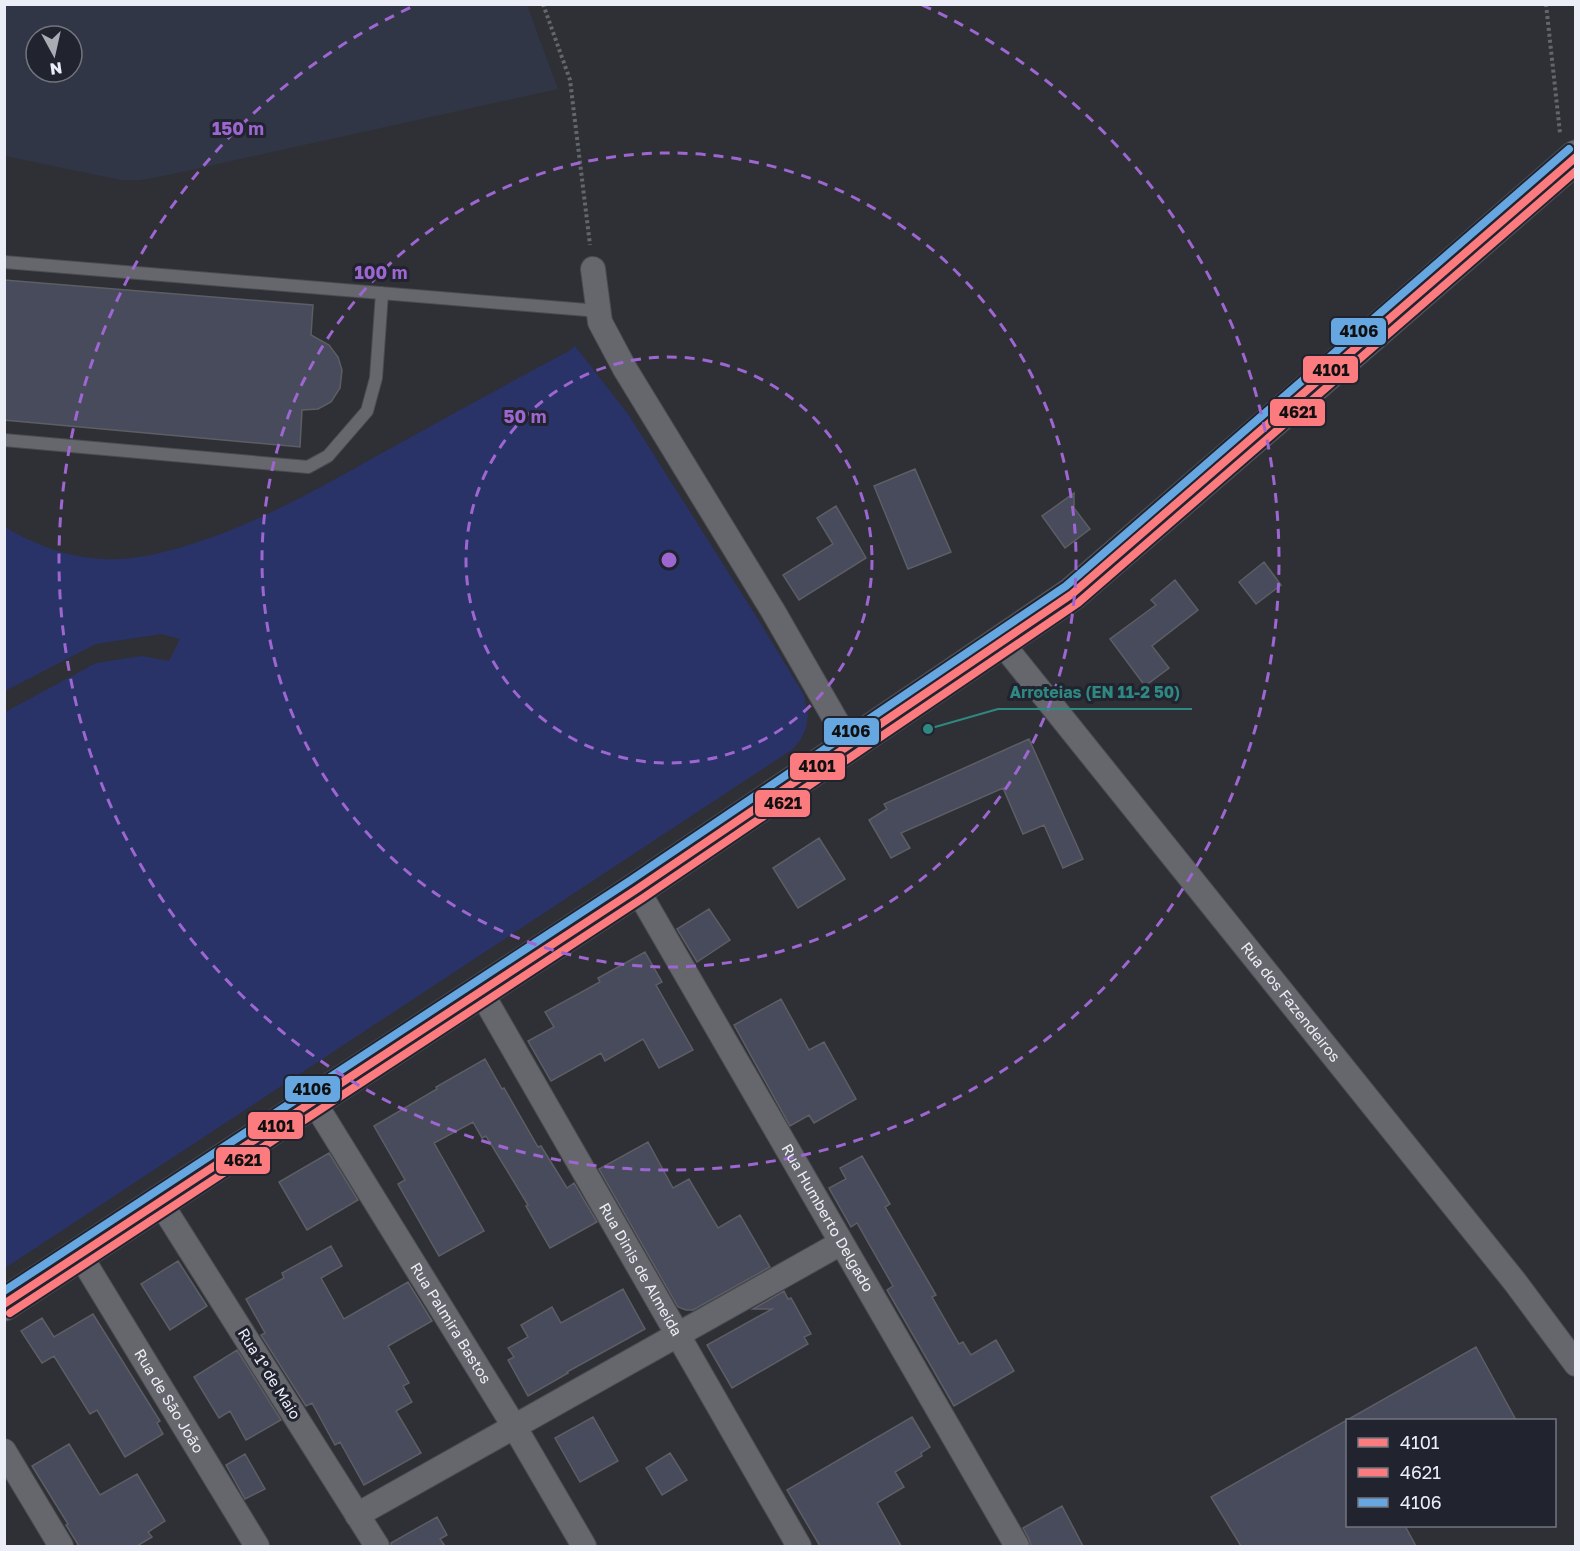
<svg xmlns="http://www.w3.org/2000/svg" width="1580" height="1551" viewBox="0 0 1580 1551" font-family="'Golos Text',sans-serif">
	<style>
		.built { fill: #313646; fill-rule: evenodd }
		.green { fill: #293367 }
		.building { fill: #474b5c; stroke: #5d5e64; stroke-width: 1.5 }
		.lines { fill: none; stroke-linecap: round; stroke-linejoin: round }
		.service-casing { stroke: #4a4c51; stroke-width: 14 }
		.minor-casing { stroke: #4a4c51; stroke-width: 26 }
		.primary-casing { stroke: #4a4c51; stroke-width: 35 }
		.path { stroke: #64666b; stroke-width: 4; stroke-dasharray: 3 3; stroke-linecap: butt }
		.service { stroke: #65676c; stroke-width: 12 }
		.minor { stroke: #65676c; stroke-width: 24 }
		.primary { stroke: #63666d; stroke-width: 33 }
		.bus-1-casing { stroke: #21242f; stroke-width: 12 }
		.bus-2-casing { stroke: #21242f; stroke-width: 12 }
		.bus-3-casing { stroke: #21242f; stroke-width: 12 }
		.bus-1 { stroke: #fc7b7f; stroke-width: 8 }
		.bus-2 { stroke: #fc7b7f; stroke-width: 8 }
		.bus-3 { stroke: #66a7e1; stroke-width: 8 }
		.ring { fill: none; stroke: #9d66d0; stroke-width: 3; stroke-dasharray: 10 8 }
		.labels { text-anchor: middle; stroke-width: 6; stroke-linejoin: round; paint-order: stroke }
		.street-label { font-size: 15px; fill: #ebeef6; stroke: #21242f }
		.centre { fill: #9d66d0; stroke: #21242f; stroke-width: 3 }
		.ring-label { font-size: 18px; text-anchor: middle; font-weight: bold; fill: #9d66d0; stroke: #21242f; stroke-width: 6; stroke-linejoin: round; paint-order: stroke }
		.leader { fill: none; stroke: #308882; stroke-width: 2 }
		.callout-dot { fill: #308882; stroke: #21242f; stroke-width: 2 }
		.callout-label { font-size: 16px; text-anchor: middle; font-weight: bold; fill: #308882; stroke: #21242f; stroke-width: 6; stroke-linejoin: round; paint-order: stroke }
		.line-badge { stroke: #21242f; stroke-width: 2 }
		.pale-badge-label { font-size: 16px; text-anchor: middle; font-weight: bold; fill: #111 }
	</style>
	<rect width="100%" height="100%" fill="#2e3036"/>
	<path class="built" d="M5 4 527 5 558 89 168 175 140 180H121L5 156ZM36 36H72V72H36Z"/>
	<path class="green" d="M575 346 628 414 761 624 804 695 808 715 806 728 801 739 793 749 5 1268V712L96 663 142 656 169 661 180 639 161 634 96 644 5 691V527C38 547 78 561 117 559 138 559 159 553 179 548 248 528 311 493 373 458 438 422 503 386 569 351Z"/>
	<path class="building" d="M4 280 313 305 311 335 329 345 338 357 342 370 340 388 331 402 318 409 302 410 300 447 4 420Z
		M915 469 951 552 908 569 874 486Z
		M1074 493V508L1090 529 1065 548 1042 516Z
		M836 506 866 558 799 600 783 575 833 544 817 518Z
		M1264 562 1281 585 1256 604 1239 582Z
		M1175 580 1198 610 1152 646 1169 668 1145 686 1110 639 1156 605 1151 600Z
		M1029 739 1083 859 1063 868 1044 825 1023 834 1003 788 901 833 910 848 891 858 869 820 887 809 884 804Z
		M819 838 845 879 798 908 773 868Z
		M709 909 730 940 697 962 677 929Z
		M645 952 662 982 656 985 693 1050 659 1068 643 1039 605 1061 601 1053 551 1081 528 1041 554 1027 545 1012 600 982 598 978Z
		M781 999 809 1050 824 1042 856 1099 814 1123 809 1115 790 1126 734 1025Z
		M485 1059 502 1089 504 1088 538 1147 541 1146 567 1188 574 1183 597 1222 550 1248 526 1206 528 1205 486 1136 482 1138 473 1122 434 1143 484 1231 439 1256 398 1184 405 1180 374 1126 437 1089 436 1087Z
		M648 1142 673 1188 689 1179 718 1228 740 1215 770 1267 693 1310H686L678 1307 599 1169Z
		M329 1153 358 1200 307 1230 279 1182Z
		M862 1156 890 1204 885 1207 936 1295 932 1297 959 1344 963 1342 971 1355 996 1340 1014 1371 954 1406 887 1290 893 1286 857 1223 851 1227 829 1188 846 1179 840 1168Z
		M331 1246 342 1266 321 1278 344 1319 408 1282 432 1321 388 1346 409 1383 403 1386 412 1402 396 1411 421 1453 364 1485 340 1442 335 1445 312 1403 306 1406 261 1335 265 1333 246 1299 284 1278 282 1273Z
		M178 1261 207 1306 170 1330 141 1284Z
		M623 1289 645 1329 567 1372 568 1373 528 1396 508 1360 514 1357 508 1348 528 1337 521 1325 552 1307 561 1323Z
		M784 1291 788 1299 791 1298 811 1334 804 1337 808 1344 732 1388 707 1345 772 1309H753Z
		M93 1314 160 1421 157 1423 163 1434 125 1457 97 1410 90 1414 54 1356 42 1363 21 1331 42 1318 54 1337Z
		M1476 1347 1516 1420H1347V1526H1405L1416 1546H1241L1211 1497Z
		M237 1350 281 1420 246 1440 230 1411 219 1418 194 1377Z
		M593 1417 618 1461 580 1482 555 1438Z
		M912 1417 930 1447 921 1453 922 1456 895 1472 904 1487 877 1503 901 1546H820L787 1490Z
		M69 1444 100 1495 137 1474 165 1521 148 1532 152 1537 137 1546H79L66 1525 68 1524 32 1466Z
		M670 1453 687 1480 662 1495 646 1468Z
		M245 1454 265 1489 245 1499 226 1465Z
		M1062 1506 1083 1546H1031L1029 1539 1023 1528Z
		M437 1517 447 1535 440 1539 445 1546H391V1543Z"/>
	<g class="lines">
		<g class="service-casing">
			<path id="service" d="M4 262 599 311
				M4 440 308 467 328 456 367 411 376 378 382 293"/>
		</g>
		<g class="minor-casing">
			<g id="minor">
				<path d="M593 269 600 322 625 369 773 611 850 745"/>
				<path id="s1" d="M1001 642 1515 1282 1576 1364"/>
				<path id="s2" d="M637 889 1017 1546"/>
				<path id="s3" d="M481 992 799 1546"/>
				<path id="s4" d="M314 1102 514 1426 584 1546"/>
				<path d="M160 1202 377 1546"/>
				<path id="s5" d="M80 1255 257 1546"/>
				<path d="M4 1451 61 1546"/>
				<path d="M357 1515 841 1243"/>
			</g>
		</g>
		<g class="primary-casing">
			<path id="primary" d="M4 1304 637 889 1072 594 1320 380 1576 157"/>
		</g>
		<path class="path" d="M543 4 570 80 590 245
			M1546 4 1560 133"/>
		<use href="#service" class="service"/>
		<use href="#minor" class="minor"/>
		<use href="#primary" class="primary"/>
		<g class="bus-1-casing">
			<path id="bus-1" d="M4 1304 637 889 1072 594 1576 157"/>
		</g>
		<g class="bus-2-casing">
			<path id="bus-2" d="M10 1313 643 898 1078 603 1576 171"/>
		</g>
		<g class="bus-3-casing">
			<path id="bus-3" d="M4 1291 631 880 1066 586 1569 149"/>
		</g>
		<use href="#bus-1" class="bus-1"/>
		<use href="#bus-2" class="bus-2"/>
		<use href="#bus-3" class="bus-3"/>
	</g>
	<g class="ring">
		<circle cx="669" cy="560" r="203"/>
		<circle cx="669" cy="560" r="407"/>
		<path d="M922 5A610 610 0 1 1 416 5"/>
	</g>
	<g class="labels">
		<g class="street-label">
			<text dy="5" stroke="none"><textPath href="#s1" startOffset="462">Rua dos Fazendeiros</textPath></text>
			<text dy="5" stroke="none"><textPath href="#s2" startOffset="380">Rua Humberto Delgado</textPath></text>
			<text dy="5" stroke="none"><textPath href="#s3" startOffset="320">Rua Dinis de Almeida</textPath></text>
			<text dy="5" stroke="none"><textPath href="#s4" startOffset="260">Rua Palmira Bastos</textPath></text>
			<text transform="translate(269 1374) rotate(58)" y="5">Rua 1º de Maio</text>
			<text dy="5" stroke="none"><textPath href="#s5" startOffset="171">Rua de São João</textPath></text>
		</g>
	</g>
	<circle cx="669" cy="560" r="9" class="centre"/>
	<g class="ring-label">
		<text x="238" y="135">150 m</text>
		<text x="381" y="279">100 m</text>
		<text x="525" y="423">50 m</text>
	</g>
	<path class="leader" d="M928 729L998 709H1192"/>
	<circle class="callout-dot" cx="928" cy="729" r="6"/>
	<g class="callout-label">
		<text x="1095" y="698">Arroteias (EN 11-2 50)</text>
	</g>
	<g class="line-badge">
		<rect x="1330" y="317" width="57" height="29" rx="6" fill="#66a7e1"/>
		<rect x="1302" y="355" width="57" height="29" rx="6" fill="#fc7b7f"/>
		<rect x="1269" y="398" width="57" height="29" rx="6" fill="#fc7b7f"/>
		<rect x="823" y="717" width="57" height="29" rx="6" fill="#66a7e1"/>
		<rect x="789" y="752" width="57" height="29" rx="6" fill="#fc7b7f"/>
		<rect x="754" y="789" width="57" height="29" rx="6" fill="#fc7b7f"/>
		<rect x="284" y="1075" width="57" height="28" rx="6" fill="#66a7e1"/>
		<rect x="247" y="1111" width="57" height="29" rx="6" fill="#fc7b7f"/>
		<rect x="215" y="1146" width="56" height="29" rx="6" fill="#fc7b7f"/>
	</g>
	<g class="pale-badge-label">
		<text x="1359" y="337">4106</text>
		<text x="1331" y="376">4101</text>
		<text x="1298" y="418">4621</text>
		<text x="851" y="737">4106</text>
		<text x="817" y="772">4101</text>
		<text x="783" y="809">4621</text>
		<text x="312" y="1095">4106</text>
		<text x="276" y="1132">4101</text>
		<text x="243" y="1166">4621</text>
	</g>
	<rect width="1580" height="1551" fill="none" stroke="#ebeef6" stroke-width="12"/>
	<rect x="1346" y="1419" width="210" height="108" fill="#21242f" stroke="#72757f" stroke-width="1.5"/>
	<rect x="1358" y="1438" width="30" height="9" fill="#fc7b7f" stroke="#72757f" stroke-width="1.5"/>
	<text x="1400" y="1449" font-size="18" fill="#ebeef6">4101</text>
	<rect x="1358" y="1468" width="30" height="9" fill="#fc7b7f" stroke="#72757f" stroke-width="1.5"/>
	<text x="1400" y="1479" font-size="18" fill="#ebeef6">4621</text>
	<rect x="1358" y="1498" width="30" height="9" fill="#66a7e1" stroke="#72757f" stroke-width="1.5"/>
	<text x="1400" y="1509" font-size="18" fill="#ebeef6">4106</text>
	<g transform="translate(54 54) rotate(172)"><circle r="28" fill="#21242f" stroke="#72757f" stroke-width="1.5"/>
	<path d="M0-4.5L10 22L0 15L-10 22Z" fill="#a9acb3"/>
	<text y="-9" font-size="16" font-weight="bold" text-anchor="middle" fill="#ebeef6">N</text>
	</g>
</svg>
